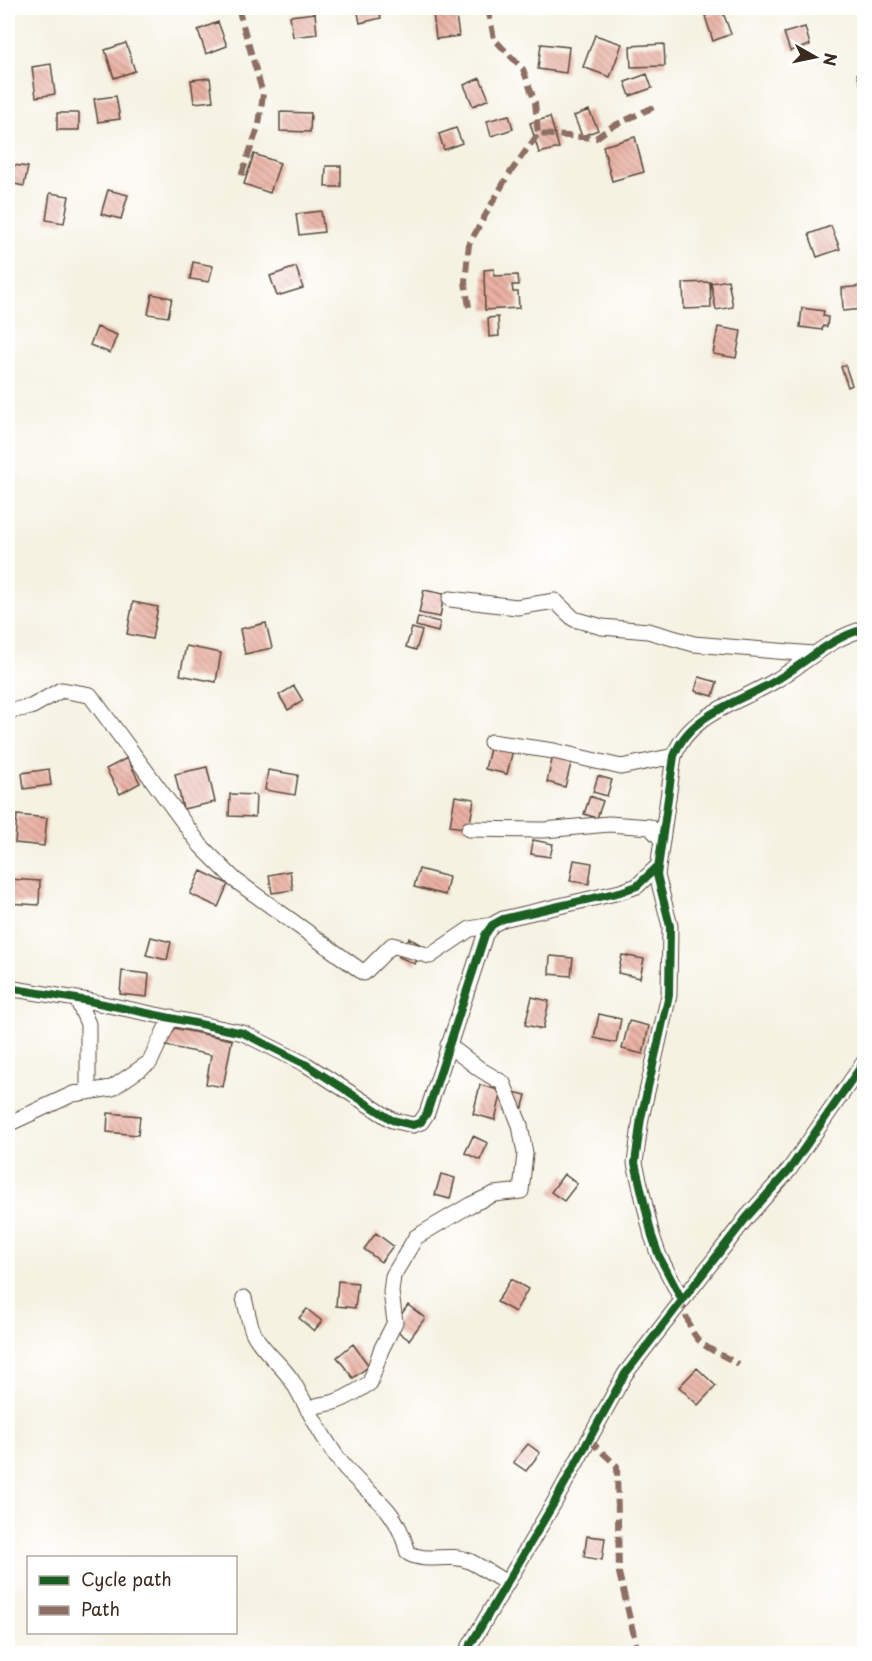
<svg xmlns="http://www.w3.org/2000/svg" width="872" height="1661" viewBox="0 0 872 1661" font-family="'Playpen Sans',sans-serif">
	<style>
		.building { fill: url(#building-back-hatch) }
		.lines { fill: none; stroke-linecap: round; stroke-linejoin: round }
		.minor-casing { stroke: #57483b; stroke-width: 17 }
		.minor { stroke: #fff; stroke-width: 15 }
		.quiet { stroke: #8d6e63; stroke-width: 6; stroke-dasharray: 12 6; stroke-linecap: butt }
		.cycleway-casing { stroke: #fff; stroke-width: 11 }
		.cycleway { stroke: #1b5e20; stroke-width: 8 }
	</style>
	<defs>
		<pattern id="building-back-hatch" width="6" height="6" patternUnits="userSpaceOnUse" patternTransform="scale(1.5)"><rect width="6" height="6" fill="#eab2a4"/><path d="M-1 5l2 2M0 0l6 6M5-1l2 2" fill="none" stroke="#bf9185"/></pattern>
	</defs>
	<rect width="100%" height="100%" fill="#fff"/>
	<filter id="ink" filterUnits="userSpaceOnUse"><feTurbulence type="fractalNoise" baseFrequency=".0167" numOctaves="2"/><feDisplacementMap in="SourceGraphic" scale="12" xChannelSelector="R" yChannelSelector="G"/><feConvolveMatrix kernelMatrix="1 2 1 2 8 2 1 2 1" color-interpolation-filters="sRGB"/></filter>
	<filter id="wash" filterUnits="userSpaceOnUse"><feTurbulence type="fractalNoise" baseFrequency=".008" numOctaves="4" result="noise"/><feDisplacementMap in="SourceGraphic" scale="24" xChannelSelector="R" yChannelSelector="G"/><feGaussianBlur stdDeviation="1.35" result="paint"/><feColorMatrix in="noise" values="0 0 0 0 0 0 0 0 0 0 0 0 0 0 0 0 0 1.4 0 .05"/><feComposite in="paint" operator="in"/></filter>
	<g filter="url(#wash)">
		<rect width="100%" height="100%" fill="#f5f2e2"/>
		<g id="blocks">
			<path class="building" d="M357 8H378L381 18 360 23Z
				M455 9 459 36 436 39 433 12Z
				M722 10 731 34 713 41 705 16Z
				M315 13 317 34 293 37 290 16Z
				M218 22 227 46 206 54 198 30Z
				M805 27 810 45 790 51 784 33Z
				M595 35 622 44 610 77 583 67Z
				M126 43 135 71 114 78 105 50Z
				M541 44 569 47 566 73 538 69Z
				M664 44 665 66 631 67 630 46Z
				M51 64 55 94 36 97 32 67Z
				M864 72V95L857 74Z
				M647 74 652 88 630 96 625 82Z
				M210 78 213 101 194 103 191 80Z
				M480 78 489 99 473 106 464 85Z
				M116 96 120 119 98 122 94 99Z
				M589 110 598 130 582 136 574 116Z
				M280 112 311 113 310 132 280 131Z
				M57 113H79V130H57Z
				M509 115 513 129 491 136 487 121Z
				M550 117 559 148 539 153 530 123Z
				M456 128 462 143 444 150 439 134Z
				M635 137 644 172 612 181 603 146Z
				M254 154 280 163 270 193 244 184Z
				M13 165 28 167 24 186 10 183Z
				M326 166H341V187H325Z
				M108 190 128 195 121 219 101 214Z
				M50 193 69 196 64 223 46 220Z
				M321 211 324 232 299 235 296 214Z
				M831 226 840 249 817 257 809 234Z
				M193 262 213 266 209 282 190 279Z
				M296 267 303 288 277 296 270 276Z
				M494 269V276L518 275 519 285H512L513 292H518L519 308 485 310 484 270Z
				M728 280 733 307 716 310 711 283Z
				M710 282 711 308 684 309 683 283Z
				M864 286V309L843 311 842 288Z
				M152 294 172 298 168 317 148 314Z
				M802 308 824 311 823 316 828 317 827 327 823 326 822 330 800 327Z
				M498 317 499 336 489 337 488 318Z
				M97 327 117 335 110 353 90 345Z
				M718 327 741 331 736 358 713 354Z
				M845 365 852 385 848 387 841 367Z
				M424 590 444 594 440 617 419 613Z
				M133 602 158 607 152 639 127 634Z
				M418 617 440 622 438 632 416 626Z
				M266 623 272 648 245 654 240 629Z
				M412 628 422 631 416 650 406 647Z
				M186 646 221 653 216 682 180 675Z
				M699 677 717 682 713 696 695 691Z
				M294 686 303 701 288 710 279 695Z
				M491 745 513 750 507 774 485 769Z
				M554 751 573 756 565 787 547 782Z
				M127 758 140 783 120 794 106 769Z
				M207 767 215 802 183 809 175 774Z
				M49 769 51 785 24 789 22 773Z
				M268 770 298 775 295 795 265 790Z
				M598 776 612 780 607 796 593 792Z
				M230 794 256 795 255 817 229 816Z
				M455 796 474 799 469 829 450 826Z
				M590 796 603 801 597 818 584 814Z
				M17 815 47 818 44 846 15 843Z
				M533 840 553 844 550 857 531 854Z
				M574 860 592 863 589 884 570 881Z
				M419 869 449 877 445 895 414 887Z
				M201 871 228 884 218 907 190 894Z
				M290 871 293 890 272 893 269 875Z
				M8 879 40 881 39 905 8 903Z
				M151 937 171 942 167 960 146 955Z
				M409 938 423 946 415 964 399 957Z
				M622 955 644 959 640 978 618 973Z
				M550 956 573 958 571 976 549 974Z
				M122 971 149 974 147 997 120 994Z
				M532 997 549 1001 543 1029 525 1025Z
				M599 1014 621 1019 616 1043 594 1038Z
				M629 1021 649 1026 643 1054 622 1049Z
				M169 1027 232 1040 223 1087 206 1084 211 1055 166 1046Z
				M480 1085 502 1091 495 1120 473 1114Z
				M509 1091 526 1095 521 1114 505 1110Z
				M108 1113 140 1116 138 1135 107 1132Z
				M473 1136 488 1143 480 1160 465 1153Z
				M441 1174 455 1178 450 1199 435 1195Z
				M564 1174 577 1184 564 1201 551 1192Z
				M376 1233 393 1246 381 1262 364 1249Z
				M511 1279 528 1289 515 1312 497 1302Z
				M338 1281 358 1283 355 1308 336 1306Z
				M408 1305 425 1318 409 1340 392 1327Z
				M307 1309 322 1321 314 1331 299 1318Z
				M353 1344 369 1366 353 1378 337 1357Z
				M697 1368 716 1386 698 1405 679 1387Z
				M528 1444 540 1453 526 1471 513 1462Z
				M587 1536 605 1538 602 1560 584 1557Z"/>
		</g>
	</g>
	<g filter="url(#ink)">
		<use href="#blocks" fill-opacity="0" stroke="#57483b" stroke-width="1.5"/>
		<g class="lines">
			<g class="minor-casing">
				<path id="minor" d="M450 599 517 607 555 601 574 619 602 627 648 631 694 644 813 654
					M8 711 31 707 61 690 90 695 201 846 235 880 364 973 392 945 430 956 470 929 492 925
					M491 742 554 751 621 767 674 756
					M469 829 544 830 609 824 650 827 661 839
					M8 988 89 1001 243 1033 307 1065 392 1120 413 1125 421 1122 427 1113 485 935 492 925 503 919 620 892 637 886 657 867
					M77 999 88 1024V1092
					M8 1124 73 1094 112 1088 150 1062 171 1017
					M244 1298C247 1309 249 1324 254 1334 264 1353 284 1366 294 1384 309 1410 321 1436 339 1460 369 1500 393 1498 408 1553 428 1564 449 1552 469 1561 482 1567 494 1576 507 1583
					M681 1298 659 1256 652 1236 635 1163 641 1118 669 995 670 926 657 875 674 756C690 712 742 702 778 679 808 661 830 638 864 629
					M308 1410C317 1404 321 1405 331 1403 345 1400 358 1390 370 1383L381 1350 395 1322 391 1292 393 1276 416 1237 470 1205 494 1194 521 1191 525 1154 520 1125 503 1083 481 1070 448 1045
					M465 1654 554 1503 625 1374 747 1217 789 1170 864 1062"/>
			</g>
			<use href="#minor" class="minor"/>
			<path class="quiet" d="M238 8 263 94 259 125 240 179
				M488 8 494 39 523 69 535 102 538 134 596 138 611 127 658 105
				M469 307 465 282 469 244 507 177 538 134
				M681 1298C694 1345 696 1342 739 1364
				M589 1440 617 1466 619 1573 636 1644"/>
			<g class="cycleway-casing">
				<path id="cycleway" d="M8 988 89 1001 243 1033 307 1065 392 1120 413 1125 421 1122 427 1113 485 935 492 925 503 919 620 892 637 886 657 867
					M681 1298 659 1256 652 1236 635 1163 641 1118 669 995 670 926 657 875 674 756C690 712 742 702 778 679 808 661 830 638 864 629
					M465 1654 554 1503 625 1374 747 1217 789 1170 864 1062"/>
			</g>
			<use href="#cycleway" class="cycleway"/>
		</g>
	</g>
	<rect width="872" height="1661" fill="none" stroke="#fff" stroke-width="30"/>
	<rect x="27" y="1556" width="210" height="78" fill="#ffffff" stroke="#b1aaa5" stroke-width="1.5"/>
	<rect x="39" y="1576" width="30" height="9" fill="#1b5e20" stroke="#b1aaa5" stroke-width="1.5"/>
	<text x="81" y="1586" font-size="18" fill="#3b2a1e">Cycle path</text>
	<rect x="39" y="1606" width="30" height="9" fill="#8d6e63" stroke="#b1aaa5" stroke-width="1.5"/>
	<text x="81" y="1616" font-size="18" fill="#3b2a1e">Path</text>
	<g transform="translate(815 57) rotate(99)" stroke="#ffffff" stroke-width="4.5" paint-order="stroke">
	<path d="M0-4.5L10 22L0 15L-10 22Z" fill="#3b2a1e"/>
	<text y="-9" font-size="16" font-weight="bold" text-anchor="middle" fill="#3b2a1e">N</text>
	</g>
</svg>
